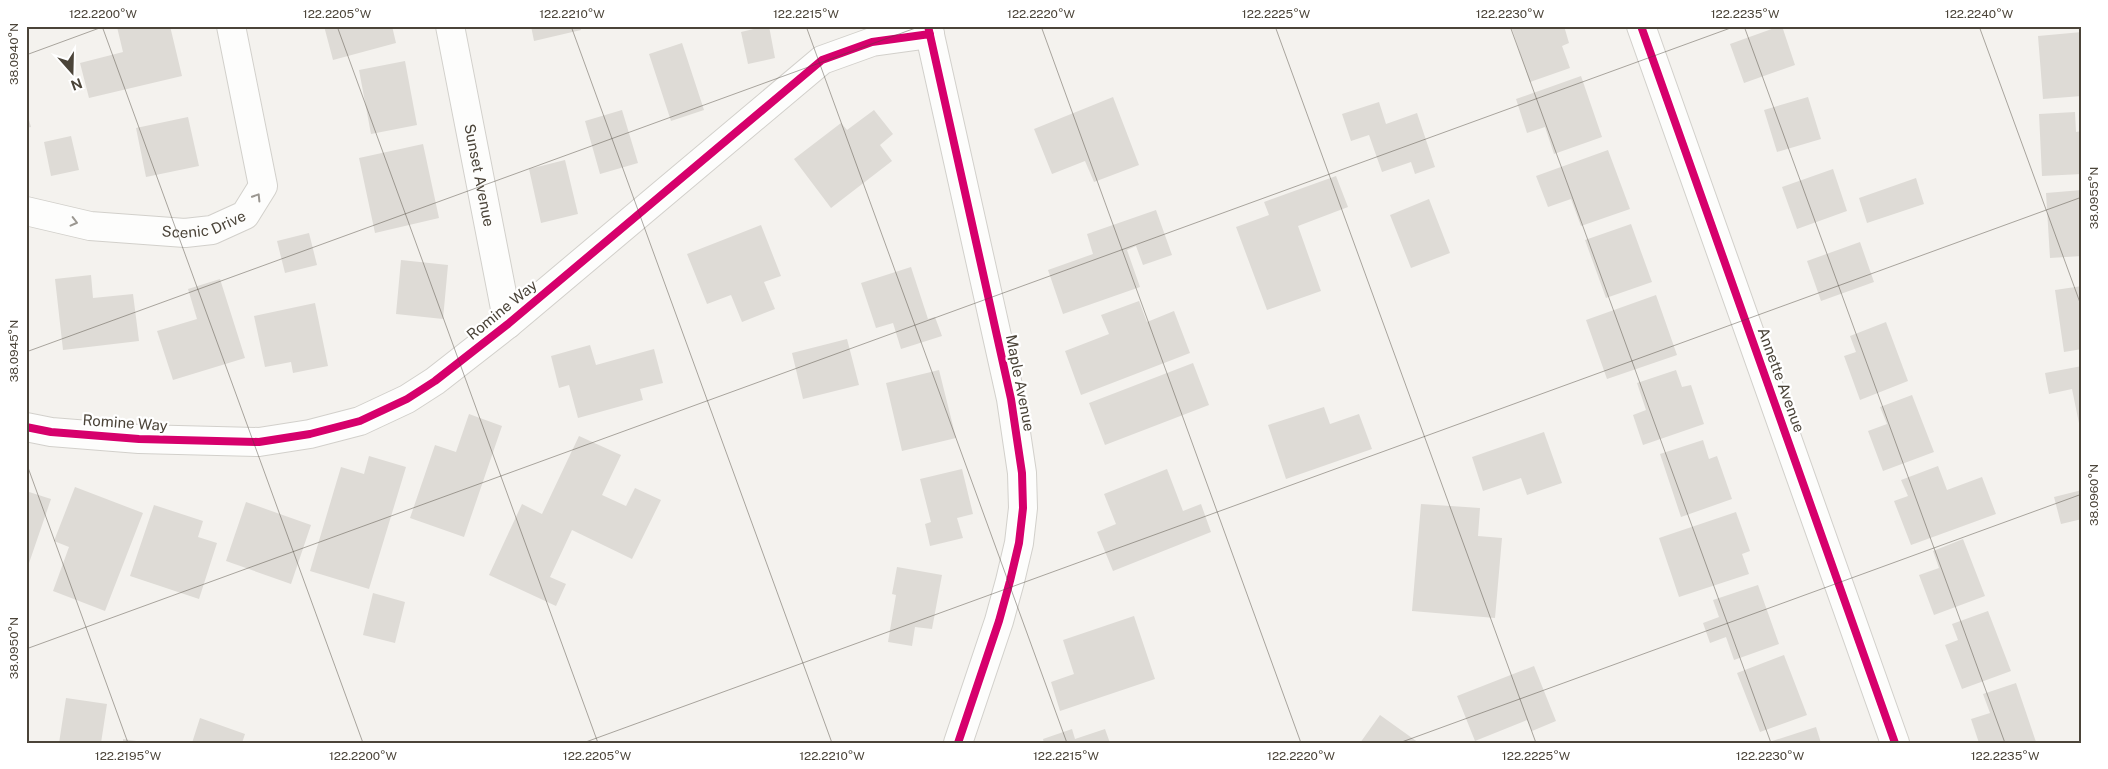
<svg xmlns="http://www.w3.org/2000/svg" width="2108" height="769" viewBox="0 0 2108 769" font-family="'Public Sans',sans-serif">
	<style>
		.building { fill: #dedbd6 }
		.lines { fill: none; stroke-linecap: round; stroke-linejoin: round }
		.minor-casing { stroke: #d2d0cb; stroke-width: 30 }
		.minor { stroke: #fdfdfc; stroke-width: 28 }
		.cycleway-casing { stroke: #fff; stroke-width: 11 }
		.cycleway { stroke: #d6006c; stroke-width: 8 }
		.oneway { stroke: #9b9791 }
		.ticks { fill: none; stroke: #4b4439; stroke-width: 1; stroke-opacity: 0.45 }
		.labels { text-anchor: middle; stroke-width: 4.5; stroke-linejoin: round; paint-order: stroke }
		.street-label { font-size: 15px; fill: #4b4439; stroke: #fff }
		.neatline { fill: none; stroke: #4b4439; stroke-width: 2 }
		.ticks-label { font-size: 12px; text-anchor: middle; fill: #4b4439 }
	</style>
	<rect width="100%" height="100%" fill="#f4f2ee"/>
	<path class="building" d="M119 26H170L182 76 89 98 80 63 123 52 117 27Z
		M324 26H392L396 43 333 60Z
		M531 26H580L581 30 534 41Z
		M766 26H769L775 58 748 64 741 32Z
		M1511 26H1564L1569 43 1562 46 1570 68 1530 82Z
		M1780 26H1782L1795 65 1744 83 1730 44Z
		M2082 32V96L2043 99 2038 36Z
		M682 43 704 110 671 121 649 54Z
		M405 61 417 125 371 134 359 70Z
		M1581 76 1602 137 1554 154 1545 127 1527 133 1516 99Z
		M1113 97 1139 165 1094 182 1085 161 1052 174 1034 129Z
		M1808 97 1821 139 1777 152 1764 110Z
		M1379 102 1386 124 1417 113 1435 167 1415 174 1411 162 1382 172 1369 135 1351 141 1342 114Z
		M26 110 31 127 26 128Z
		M622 110 638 163 600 174 585 121Z
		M874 110 893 134 880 145 892 161 831 208 794 159 841 123 847 130Z
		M2075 112 2076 132 2082 131V174L2042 176 2039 114Z
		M188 117 199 166 146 177 136 128Z
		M71 136 79 170 51 176 44 142Z
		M423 144 439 218 375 233 359 158Z
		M1608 150 1630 209 1581 226 1571 199 1548 207 1536 176Z
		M565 160 578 214 541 223 529 169Z
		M1833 169 1847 211 1797 229 1782 187Z
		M1336 176 1348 207 1298 226 1321 291 1267 310 1236 227 1269 215 1264 202Z
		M1916 178 1924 204 1867 223 1859 198Z
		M2082 190V256L2050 258 2046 193Z
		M1429 199 1450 253 1411 268 1390 215Z
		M1156 210 1172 255 1143 265 1136 246 1127 250 1140 287 1063 314 1048 270 1093 254 1087 234Z
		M1631 224 1652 282 1606 298 1585 240Z
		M761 225 781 276 764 282 775 309 742 322 731 295 707 304 687 254Z
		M309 233 317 265 285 273 277 241Z
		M1860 242 1874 282 1821 301 1807 261Z
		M401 260 448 265 443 319 396 314Z
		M911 267 928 319 935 317 942 336 901 349 893 323 876 328 861 283Z
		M91 275 93 298 133 294 139 341 63 350 55 279Z
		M220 279 245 358 173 380 157 331 197 319 188 289Z
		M2082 286V349L2064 352 2055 290Z
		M1656 295 1677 355 1607 379 1586 320Z
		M1139 301 1147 322 1174 311 1190 353 1081 395 1065 351 1109 334 1101 315Z
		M315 303 328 366 293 373 291 362 265 367 254 316Z
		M1886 322 1908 381 1860 400 1844 356 1856 352 1850 336Z
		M847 339 859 385 803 399 792 353Z
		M590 345 596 365 654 349 663 383 640 389 643 400 578 418 569 385 559 388 551 356Z
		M1193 363 1209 405 1105 445 1089 403Z
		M2082 366V433H2081L2072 389 2049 394 2045 373Z
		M939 370 956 438 902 451 886 383Z
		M1676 370 1682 387 1691 385 1704 424 1643 445 1633 415 1646 410 1637 383Z
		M1912 395 1934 452 1883 471 1868 431 1887 424 1880 407Z
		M1324 407 1330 424 1359 414 1372 449 1286 479 1268 425Z
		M469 414 502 426 464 537 410 518 435 445 456 452Z
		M1544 432 1562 483 1527 495 1521 478 1483 491 1472 457Z
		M579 436 621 455 602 495 626 506 635 488 661 500 632 559 572 530 550 577 566 584 556 606 489 575 522 504 542 514Z
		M1703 440 1709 459 1717 456 1732 499 1681 517 1660 454Z
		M369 456 406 467 369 589 310 571 341 467 364 474Z
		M1938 466 1947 490 1982 477 1996 514 1911 545 1894 501 1908 496 1901 480Z
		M962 469 973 514 957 518 963 538 930 546 925 524 931 522 920 479Z
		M1167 469 1183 511 1201 504 1211 532 1113 571 1097 532 1116 524 1104 494Z
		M75 487 143 513 105 611 53 591 69 547 54 541Z
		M2082 490V519L2061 524 2054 497Z
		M26 491 51 499 27 569H26Z
		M246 502 311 525 291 584 226 561Z
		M1421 504 1480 508 1478 536 1502 538 1495 618 1412 611Z
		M154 505 203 521 198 537 217 543 199 599 130 576Z
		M1736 512 1750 551 1742 554 1749 574 1679 597 1659 538Z
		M1963 539 1985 596 1934 615 1919 575 1939 568 1933 551Z
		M897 567 942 575 932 629 915 627 912 646 888 642 896 595 892 594Z
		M1758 585 1779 644 1734 660 1726 637 1710 643 1703 623 1719 617 1713 600Z
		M373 593 405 602 395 643 363 635Z
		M1988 611 2011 671 1962 689 1945 645 1958 640 1952 624Z
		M1134 616 1155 679 1060 711 1051 682 1074 674 1063 640Z
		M1784 655 1807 715 1760 732 1737 673Z
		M1534 666 1556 721 1532 731 1527 720 1475 741 1457 696Z
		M2016 683 2036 742 1979 743 1971 719 1990 713 1983 694Z
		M66 698 107 704 101 743H59Z
		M1380 715 1419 743H1360Z
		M200 718 245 734 242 743H192Z
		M1816 727 1821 743H1769V742Z
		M1072 729 1075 739 1105 729 1110 743H1044L1043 739Z
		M123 739 143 742 142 743H123Z"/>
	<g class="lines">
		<g class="minor-casing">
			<g id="minor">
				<path id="s1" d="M450 26 508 324"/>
				<path d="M928 26 1011 399 1022 473 1023 508 1019 543 1010 581 999 621 958 743"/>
				<path d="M1641 26 1895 743"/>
				<path id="s2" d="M26 211 90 226 185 233 212 230 245 215 263 186 231 26"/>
				<path d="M26 427 51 432 139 439 259 442 310 434 360 421 407 399 435 381 508 324 822 60 872 42 930 34"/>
			</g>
		</g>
		<use href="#minor" class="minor"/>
		<g class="cycleway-casing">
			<path id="cycleway" d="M928 26 1011 399 1022 473 1023 508 1019 543 1010 581 999 621 958 743
				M1641 26 1895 743
				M26 427 51 432 139 439 259 442 310 434 360 421 407 399 435 381 508 324 822 60 872 42 930 34"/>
		</g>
		<use href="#cycleway" class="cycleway"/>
	</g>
	<defs><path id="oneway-chevron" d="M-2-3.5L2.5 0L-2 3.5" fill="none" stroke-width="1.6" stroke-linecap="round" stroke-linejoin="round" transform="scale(1.25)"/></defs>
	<g class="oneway">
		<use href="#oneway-chevron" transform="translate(257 197) rotate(-58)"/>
		<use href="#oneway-chevron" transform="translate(74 222) rotate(14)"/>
	</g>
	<path class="ticks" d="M102 26 363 743M337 26 598 743M571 26 832 743M806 26 1067 743M1041 26 1301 743M1275 26 1536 743M1510 26 1771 743M1744 26 2005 743M1979 26 2082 308M26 55 105 26M26 352 921 26M26 462 128 743M26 649 1736 26M583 743 2082 197M1399 743 2082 494"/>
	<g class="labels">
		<g class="street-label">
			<text dy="5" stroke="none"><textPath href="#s1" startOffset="152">Sunset Avenue</textPath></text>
			<text dy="5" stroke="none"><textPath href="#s2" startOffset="181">Scenic Drive</textPath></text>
			<text transform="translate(502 310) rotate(-39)" y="5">Romine Way</text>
			<text transform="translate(1781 380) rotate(70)" y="5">Annette Avenue</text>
			<text transform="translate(1020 383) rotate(79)" y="5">Maple Avenue</text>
			<text transform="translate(125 423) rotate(4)" y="5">Romine Way</text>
		</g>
	</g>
	<rect width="2108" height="769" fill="none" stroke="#ffffff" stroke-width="55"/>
	<g transform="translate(72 72) rotate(160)" stroke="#ffffff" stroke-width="4" paint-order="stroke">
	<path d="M0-4L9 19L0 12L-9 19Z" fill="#4b4439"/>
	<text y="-8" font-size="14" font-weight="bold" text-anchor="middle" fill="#4b4439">N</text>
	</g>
	<rect x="28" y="28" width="2052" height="714" class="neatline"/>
	<g class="ticks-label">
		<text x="103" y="18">122.2200°W</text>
		<text x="337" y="18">122.2205°W</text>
		<text x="572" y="18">122.2210°W</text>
		<text x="806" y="18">122.2215°W</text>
		<text x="1041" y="18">122.2220°W</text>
		<text x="1276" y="18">122.2225°W</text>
		<text x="1510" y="18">122.2230°W</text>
		<text x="1745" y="18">122.2235°W</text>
		<text x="1979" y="18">122.2240°W</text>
		<text transform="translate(14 54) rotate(-90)" y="4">38.0940°N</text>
		<text transform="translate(2094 198) rotate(-90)" y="4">38.0955°N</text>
		<text transform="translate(14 351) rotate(-90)" y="4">38.0945°N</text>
		<text transform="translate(2094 495) rotate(-90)" y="4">38.0960°N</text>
		<text transform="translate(14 648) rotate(-90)" y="4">38.0950°N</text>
		<text x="128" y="760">122.2195°W</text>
		<text x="363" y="760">122.2200°W</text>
		<text x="597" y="760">122.2205°W</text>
		<text x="832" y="760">122.2210°W</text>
		<text x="1066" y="760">122.2215°W</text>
		<text x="1301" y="760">122.2220°W</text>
		<text x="1536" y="760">122.2225°W</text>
		<text x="1770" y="760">122.2230°W</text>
		<text x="2005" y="760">122.2235°W</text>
	</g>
</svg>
